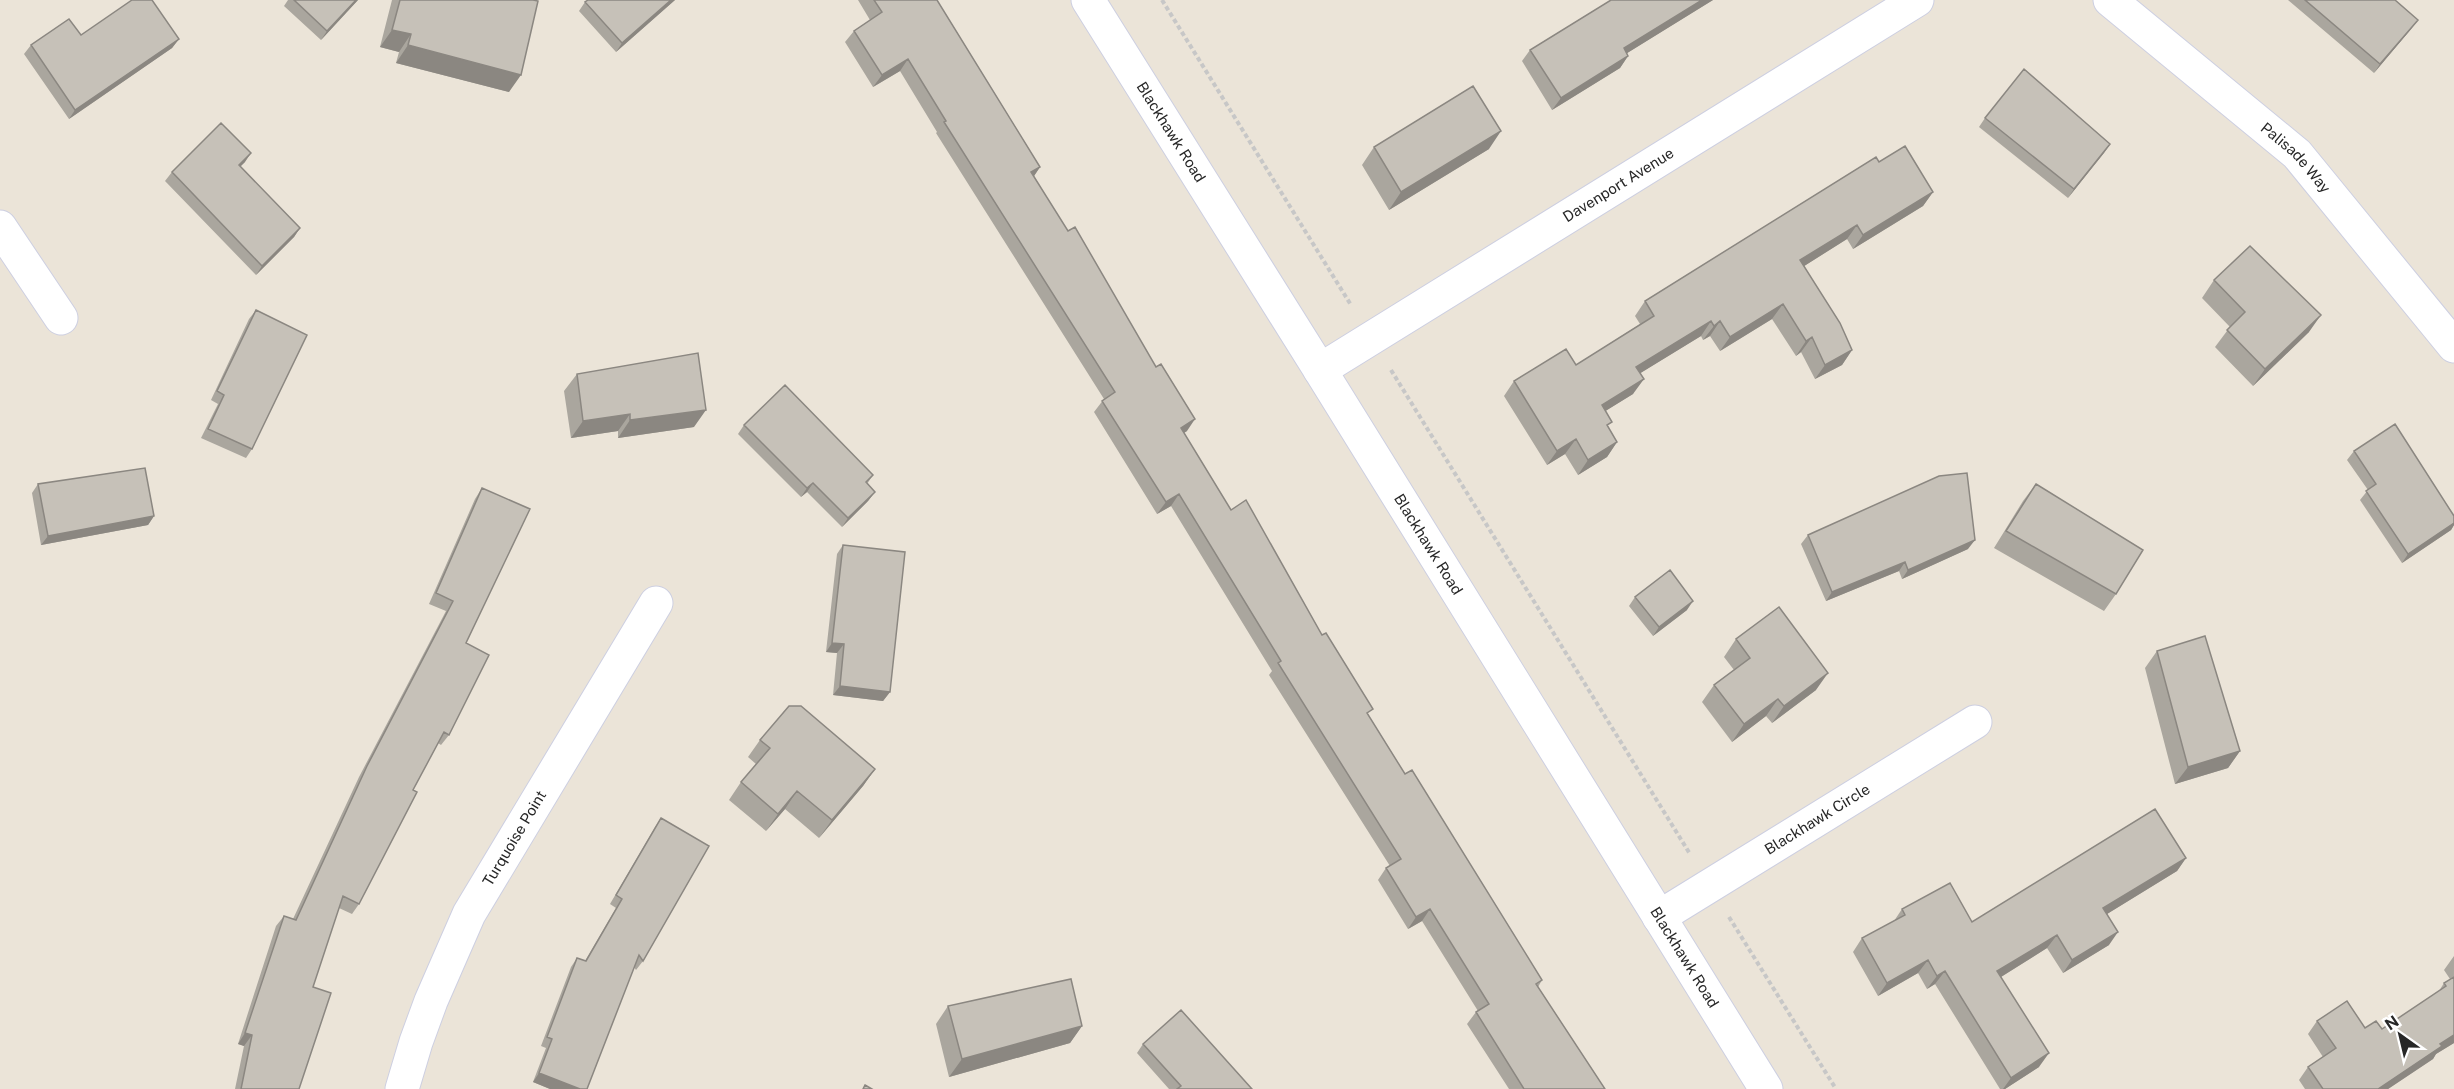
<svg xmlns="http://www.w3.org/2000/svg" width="2454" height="1089" viewBox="0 0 2454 1089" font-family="'Public Sans',sans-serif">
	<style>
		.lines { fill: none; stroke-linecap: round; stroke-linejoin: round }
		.minor-casing { stroke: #cdcfe1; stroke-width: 35 }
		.tertiary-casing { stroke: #cdcfe1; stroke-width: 35 }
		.path { stroke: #c7c7c7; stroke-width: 4; stroke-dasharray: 4.5 3; stroke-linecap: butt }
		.minor { stroke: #fff; stroke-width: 33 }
		.tertiary { stroke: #fff; stroke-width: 33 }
		.wall { fill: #aaa69e }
		.shaded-wall { fill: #8b8781 }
		.building { fill: #c6c1b8; stroke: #8b8781; stroke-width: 1.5 }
		.labels { text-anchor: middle; stroke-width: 4.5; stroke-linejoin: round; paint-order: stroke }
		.street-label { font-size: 15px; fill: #272727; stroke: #fff }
	</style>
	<rect width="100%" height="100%" fill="#ebe4d8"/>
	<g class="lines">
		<g class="minor-casing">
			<g id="minor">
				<path id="s1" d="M2110 0 2297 154 2454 346"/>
				<path d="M0 227 61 318"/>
				<path id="s2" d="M1320 370 1917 0"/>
				<path id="s3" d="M1659 917 1975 722"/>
				<path id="s4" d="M402 1089 416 1042 431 1001 469 914 656 603"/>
			</g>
		</g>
		<g class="tertiary-casing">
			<g id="tertiary">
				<path id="s5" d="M1088 0 1320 370 1766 1089"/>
			</g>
		</g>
		<path class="path" d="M1162 0 1351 305
			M1391 370 1690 854
			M1729 917 1836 1089"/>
		<use href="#minor" class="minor"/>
		<use href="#tertiary" class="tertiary"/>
	</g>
	<path class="wall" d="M288 0H358L321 40 284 6Z
		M392 0H533L509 92 396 63 399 52 380 47Z
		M675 0 616 52 579 11 585 2Z
		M858 0H937L1040 167 1034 176 1187 431 1184 433 1231 510 1322 635 1369 716 1405 774 1542 980 1538 987 1605 1089H1509L1467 1024 1476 1012 1478 1011 1422 921 1408 929 1378 880 1386 868 1390 866 1269 675 1272 671 1171 506 1157 514 1094 412 1104 399 936 133 937 132 900 71 873 87 845 42 854 31 870 20Z
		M1611 0H1713L1627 53 1628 56 1620 68 1552 110 1522 61 1530 50Z
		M2288 0H2395L2411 29 2374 73Z
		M81 35 179 39 172 48 69 119 24 54 31 45Z
		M1985 118 2110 144 2068 198 1979 127Z
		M1374 147 1489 149 1389 210 1362 165Z
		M245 162 240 167 300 228 294 237 256 275 165 181 172 172Z
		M1879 162 1933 192 1923 206 1853 249 1847 239 1804 266 1852 350 1842 365 1815 379 1801 352 1796 356 1772 319 1720 351 1710 336 1703 340 1701 336 1640 373 1633 394 1605 411 1608 427 1617 442 1607 457 1578 475 1565 454 1547 465 1504 396 1514 381 1576 365 1640 324 1635 316 1645 301Z
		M2214 280 2309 332 2253 386 2215 347 2230 327 2202 298Z
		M256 310 252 449 246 458 201 438 218 404 211 400 249 319Z
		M577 374 694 427 618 438V431L571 438 564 391Z
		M744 425 873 475 867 484 875 492 868 501 842 527 807 492 801 497 738 434Z
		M2354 451 2454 516V525L2451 530 2402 563 2360 500 2368 490 2347 460Z
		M38 484 154 516 148 525 41 545 32 493Z
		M2036 484 2116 594 2104 611 1994 548 2023 501Z
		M482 488 466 643 449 735 441 745 438 743 413 790 359 904 352 914 339 908 313 987 299 1089H235L244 1046 238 1044 276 926 284 916 293 919 359 777 446 611 429 604 475 499Z
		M1808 535 1968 549 1902 579 1899 571 1826 601 1801 544Z
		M843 545 890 692 883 701 833 695 837 653 826 652 837 554Z
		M1635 597 1687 610 1653 636 1629 606Z
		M1736 639 1816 690 1772 723 1766 716 1732 742 1702 702 1714 685 1734 670 1724 657Z
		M2157 651 2240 751 2228 768 2175 784 2145 668Z
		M760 740 875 769 863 786 819 838 785 809 766 831 729 800 741 782 756 764 748 757Z
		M661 818 643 961 636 970 634 967 587 1089H550L533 1082 546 1048 541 1046 571 967 577 958 585 961 616 908 610 904 655 827Z
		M2186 858 2177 871 2107 914 2109 945 2063 973 2047 948 2001 977 2039 1067 2005 1089H2000L1935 984 1927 989 1918 973 1878 996 1853 952 1862 938 1894 921 1902 909 1972 922Z
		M2454 956V1043L2436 1054 2433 1059 2388 1089H2305L2299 1080 2308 1067 2323 1057 2308 1034 2317 1021 2365 1028 2382 1029 2439 991 2444 983 2450 979 2444 970Z
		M948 1006 1082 1026 1070 1043 949 1077 936 1024Z
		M1143 1044 1252 1089H1169L1137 1053Z"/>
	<path class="shaded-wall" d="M356 0H358L321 40 327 31Z
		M671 0H675L616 52 622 43Z
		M1702 0H1713L1616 60 1624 48Z
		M2418 20 2411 29 2374 73 2380 64Z
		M392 30 411 34 399 52 380 47Z
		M179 39 172 48 69 119 75 110Z
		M408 45 521 75 509 92 396 63Z
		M1628 56 1620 68 1552 110 1561 98Z
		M908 59 900 71 873 87 882 75Z
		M1501 131 1489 149 1389 210 1401 192Z
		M2110 144 2104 153 2068 198 2074 189Z
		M251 153 245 162 232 174 239 165Z
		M1040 167 1032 179 1031 172Z
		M1933 192 1923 206 1853 249 1863 235Z
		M1857 225 1847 239 1790 275 1800 260Z
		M300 228 294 237 256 275 262 266Z
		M1783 304 1772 319 1720 351 1730 337Z
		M2321 315 2309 332 2253 386 2265 369Z
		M1711 321 1701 336 1626 382 1636 367Z
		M1720 321 1710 336 1703 340 1714 326Z
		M1812 337 1801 352 1796 356 1806 341Z
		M1852 350 1842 365 1815 379 1825 365Z
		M1644 379 1633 394 1591 420 1602 405Z
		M706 410 694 427 618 438 630 420Z
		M630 414 618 431 571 438 583 421Z
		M1195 419 1187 431 1172 440 1181 428Z
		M1576 439 1565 454 1547 465 1557 451Z
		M1617 442 1607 457 1578 475 1588 460Z
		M813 483 807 492 801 497 807 488Z
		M875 492 868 501 842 527 848 518Z
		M1179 494 1171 506 1157 514 1166 502Z
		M154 516 148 525 41 545 48 536Z
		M2454 523V525L2451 530 2402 563 2408 554Z
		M1975 540 1968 549 1902 579 1908 570Z
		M1905 562 1899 571 1826 601 1832 592Z
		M1693 601 1687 610 1653 636 1659 627Z
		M832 643 844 644 837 653 826 652Z
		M1828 673 1816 690 1772 723 1784 706Z
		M840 686 890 692 883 701 833 695Z
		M1778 699 1766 716 1732 742 1744 724Z
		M2240 751 2228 768 2175 784 2188 767Z
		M875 769 863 786 819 838 832 820Z
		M797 791 785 809 766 831 778 814Z
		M2186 858 2177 871 2094 922 2103 908Z
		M1430 909 1422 921 1408 929 1416 917Z
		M2118 932 2109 945 2063 973 2072 960Z
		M2057 935 2047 948 1988 985 1997 971Z
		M1928 960 1918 973 1878 996 1887 983Z
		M1945 971 1935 984 1927 989 1937 976Z
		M1082 1026 1070 1043 949 1077 962 1059Z
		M245 1033 252 1035 244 1046 238 1044Z
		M2454 1035V1043L2436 1054 2433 1059 2388 1089H2378L2440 1044Z
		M2049 1053 2039 1067 2005 1089H2003L2011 1078Z
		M539 1073 580 1089H550L533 1082Z"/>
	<path class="building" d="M132 0H152L179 39 75 110 31 45 69 19 81 35Z
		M294 0H356L327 31Z
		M400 0H533L538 1 521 75 408 45 411 34 392 30Z
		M588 0H671L622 43 585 2Z
		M874 0H937L1040 167 1031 172 1068 231 1075 227 1156 367 1161 364 1195 419 1181 428 1231 510 1246 500 1322 635 1326 633 1373 709 1367 713 1405 774 1412 770 1542 980 1536 984 1605 1089H1524L1476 1012 1489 1004 1430 909 1416 917 1386 868 1401 859 1278 663 1281 661 1179 494 1166 502 1102 401 1115 392 944 122 946 121 908 59 882 75 854 31 882 12Z
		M1611 0H1702L1624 48 1628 56 1561 98 1530 50Z
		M2305 0H2395L2418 20 2380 64Z
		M2024 69 2110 144 2074 189 1985 118Z
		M1473 86 1501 131 1401 192 1374 147Z
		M221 123 251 153 239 165 300 228 262 266 172 172Z
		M1905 146 1933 192 1863 235 1857 225 1800 260 1840 323 1852 350 1825 365 1812 337 1806 341 1783 304 1730 337 1720 321 1714 326 1711 321 1636 367 1644 379 1602 405 1612 422 1607 425 1617 442 1588 460 1576 439 1557 451 1514 381 1566 349 1576 365 1654 316 1645 301 1876 157 1879 162Z
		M2250 246 2321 315 2265 369 2227 330 2245 312 2214 280Z
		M256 310 307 335 252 449 208 429 224 395 217 391Z
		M698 353 706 410 630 420V414L583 421 577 374Z
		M785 385 873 475 866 482 875 492 848 518 813 483 807 488 744 425Z
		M2395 424 2454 516V523L2408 554 2366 491 2376 484 2354 451Z
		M145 468 154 516 48 536 38 484Z
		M1967 473 1975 540 1908 570 1905 562 1832 592 1808 535 1939 476Z
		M2036 484 2143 550 2116 594 2006 531Z
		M482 488 530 509 466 643 489 655 449 735 444 732 413 790 417 792 359 904 343 896 313 987 331 993 299 1089H241L252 1035 245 1033 284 916 296 920 367 766 453 601 436 593Z
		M843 545 905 552 890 692 840 686 844 644 832 643Z
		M1670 570 1693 601 1659 627 1635 597Z
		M1779 607 1828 673 1784 706 1778 699 1744 724 1714 685 1750 658 1736 639Z
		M2205 636 2240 751 2188 767 2157 651Z
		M789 706H801L875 769 832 820 797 791 778 814 741 782 770 748 760 740Z
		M2155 809 2186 858 2103 908 2118 932 2072 960 2057 935 1997 971 2049 1053 2011 1078 1945 971 1937 976 1928 960 1887 983 1862 938 1905 915 1902 909 1950 883 1972 922Z
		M661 818 709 846 643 961 639 955 587 1089H580L539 1073 552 1039 547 1037 577 958 586 961 622 899 616 895Z
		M2454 977V1035L2440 1044 2442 1046 2378 1089H2323L2308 1067 2336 1048 2317 1021 2347 1001 2365 1028 2376 1021 2382 1029 2446 986 2444 983Z
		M1071 979 1082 1026 962 1059 948 1006Z
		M1181 1010 1252 1089H1177L1181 1086 1143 1044Z
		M865 1085 872 1089H863Z"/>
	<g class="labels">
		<g class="street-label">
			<text dy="5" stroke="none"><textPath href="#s5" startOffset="156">Blackhawk Road</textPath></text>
			<text dy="5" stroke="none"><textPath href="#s1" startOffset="244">Palisade Way</textPath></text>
			<text dy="5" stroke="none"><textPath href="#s2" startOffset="351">Davenport Avenue</textPath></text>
			<text dy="5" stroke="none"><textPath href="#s5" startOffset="642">Blackhawk Road</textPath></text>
			<text dy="5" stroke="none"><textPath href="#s3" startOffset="186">Blackhawk Circle</textPath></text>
			<text dy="5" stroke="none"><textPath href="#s4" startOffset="276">Turquoise Point</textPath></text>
			<text dy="5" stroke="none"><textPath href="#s5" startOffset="1128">Blackhawk Road</textPath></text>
		</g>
	</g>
	<g transform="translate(2400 1035) rotate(326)" stroke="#ffffff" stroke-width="4.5" paint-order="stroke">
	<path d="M0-4.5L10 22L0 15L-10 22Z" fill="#272727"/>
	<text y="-9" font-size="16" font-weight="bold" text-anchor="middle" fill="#272727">N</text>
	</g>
</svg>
